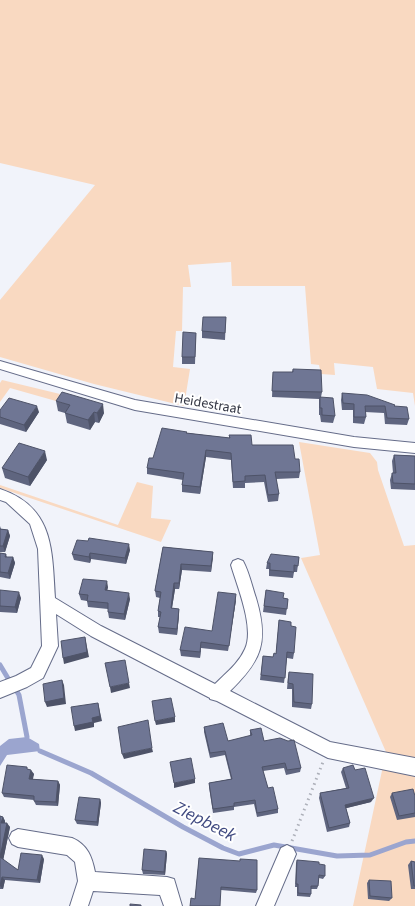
<svg xmlns="http://www.w3.org/2000/svg" width="415" height="906" viewBox="0 0 415 906" font-family="'Source Sans 3',sans-serif">
	<style>
		.green { fill: #f9d9c1 }
		.water { fill: #9ba5cf }
		.lines { fill: none; stroke-linecap: round; stroke-linejoin: round }
		.stream { stroke: #9ba5cf; stroke-width: 5 }
		.minor-casing { stroke: #656c89; stroke-width: 2 }
		.path { stroke: #adb0b9; stroke-width: 3; stroke-dasharray: 1.5 4; stroke-linecap: butt }
		.minor { fill: #fff; fill-rule: evenodd }
		.wall { fill: #5f657f }
		.shaded-wall { fill: #4e5368 }
		.building { fill: #6f7694; stroke: #4e5368 }
		.labels { text-anchor: middle; stroke-width: 4; stroke-linejoin: round; paint-order: stroke }
		.street-label { font-size: 14px; fill: #333643; stroke: #fff }
		.near-water-label { font-size: 18px; font-style: italic; fill: #404a81; stroke: #fff }
	</style>
	<rect width="100%" height="100%" fill="#f1f3fa"/>
	<path class="green" d="M0 0H415V406L413 393 377 389 373 367 334 363 335 375 321 374 319 365 311 364 305 286H232L231 262 188 265 191 287H183L182 331H176L173 367 190 369 184 406 94 384 0 357V300L95 185 0 163Z
		M2 380 60 394 56 401 10 388 0 402V383Z
		M299 442 370 453 377 462 378 470 404 546 415 545V906H353L386 752 301 558 320 555Z
		M137 482 153 486 151 518 171 520 161 542 0 488V485L118 525Z"/>
	<path class="water" d="M27 737 39 744 40 751 7 755 0 766V746L9 739Z"/>
	<g class="lines">
		<path class="stream" d="M0 665 9 680
			M16 690 19 695 27 737
			M40 751 91 773 183 827 223 848 239 854 274 845 337 856 370 855 406 842 415 841"/>
		<g class="minor-casing">
			<path id="minor" d="M0 361 135 400 354 437 415 443V453L354 447 135 410 0 369Z
				M0 489C54 507 52 550 55 598L101 626 215 684C226 673 239 663 245 649 255 628 237 586 231 565L233 561 238 559 243 561C249 572 252 586 256 598 269 642 262 660 230 691L330 742 415 758V776L328 758 217 701 210 699V698L91 636 56 614 58 646 43 678 27 687 0 698V682L16 676 31 668 42 646 38 549 30 524 6 502 0 500Z
				M18 829 72 838C88 845 92 857 95 872L167 877 174 879 182 906H164L160 895 93 891 88 906H70L78 881 75 862 67 855 18 847 12 844 9 838 12 832Z
				M287 845 293 848 296 854 274 906H256L281 848Z"/>
		</g>
		<path class="path" d="M292 841 323 762"/>
		<use href="#minor" class="minor"/>
	</g>
	<path class="wall" d="M226 317 225 340 202 338V331Z
		M196 333 195 364H182V357Z
		M293 369 322 392 321 397 335 416 333 423 321 422 320 415H319V399L272 397 273 372H292Z
		M342 393 394 406 409 419 407 425 385 424 384 413 365 412 366 417 364 424 353 423V410H342L341 400Z
		M56 401 104 413 99 423 95 422 90 430 67 423 65 413 58 411Z
		M0 410 39 412 26 432 0 424Z
		M187 433 229 438V435L252 445 295 459 300 472 299 478 276 479 279 494 278 501 268 502 264 482 245 483V488H233L231 460 206 457 200 494 182 492V485L183 480 147 474V468L153 458Z
		M394 455 415 456V490L391 489 390 480 392 473H393L392 461Z
		M47 460 30 486 5 478 2 468Z
		M0 526 1 529 8 530 10 536 5 552H0Z
		M163 547 213 552 211 572 182 570 179 589H175L172 608 179 609V615L177 635 159 633 158 627 160 617H158V611L160 598 156 597 155 590Z
		M130 550 126 564 91 559 90 563 74 560 72 554Z
		M0 553 6 554 7 557H13L15 563 10 579 0 577Z
		M299 557 297 572H294L293 578 269 576V569H266L267 563Z
		M108 587 107 590 130 599 125 620 109 618 108 612V609L88 607 87 601 81 600 79 594Z
		M0 590 21 598 17 613 0 612Z
		M266 590 283 598 288 599 286 615 263 612Z
		M236 600 228 651 201 648 200 658 181 656 180 650 212 631Z
		M279 620 291 626 294 653 293 659 287 658 284 683 260 680 263 656 273 657 276 653Z
		M289 672 312 704 311 709 292 707V689H287L288 677Z
		M204 727 228 741 250 736V730L264 741 301 768 300 772 286 775 284 768 263 771 268 788 278 809V813L257 817 254 804 234 807V810L213 813 209 787V783L231 779 225 755 210 758 204 732Z
		M343 768 355 770 371 802 346 808 350 823 349 827 327 832 319 798 320 793 346 788 341 772Z
		M28 769 34 774 32 779 58 781 60 785 58 806 36 805 34 801V800L4 797 2 793Z
		M392 793 415 796V817L397 820 390 797Z
		M100 799 101 803 98 826 77 824 75 820Z
		M0 816 3 817 5 821V823L10 827 3 860 18 870 44 859 40 883 5 880 3 889H0Z
		M166 851 167 854 165 875 143 874 142 870Z
		M199 858 257 890 256 893 221 890 195 899Z
		M297 860 319 864 325 876 323 879 319 878 318 886 317 889H311V894L310 897 297 896V887H295L296 863Z
		M411 861 415 862V889H411L408 865Z
		M369 880 392 898 389 901 368 899 367 883Z"/>
	<path class="shaded-wall" d="M103 404 104 413 99 423 97 413Z
		M37 406 39 412 26 432 24 425Z
		M94 412 95 422 90 430 88 420Z
		M206 450V457L200 494V487Z
		M45 451 47 460 30 486 28 477Z
		M8 530 10 536 5 552 3 546Z
		M129 544 130 550 126 564 125 558Z
		M213 552V558L211 572V566Z
		M90 553 91 559 90 563 89 557Z
		M13 557 15 563 10 579 8 573Z
		M181 564 182 570 179 589V583Z
		M107 581 108 587 106 596 105 590Z
		M174 583 175 589 171 614V608Z
		M19 592 21 598 17 613 15 607Z
		M129 593 130 599 125 620 124 614Z
		M236 594V600L228 651 229 646Z
		M179 609V615L177 635V629Z
		M85 637 89 657 64 664 63 658Z
		M201 642V648L200 658V652Z
		M62 680 64 685 66 704 47 707 45 702Z
		M129 683 130 688 111 693 110 687Z
		M98 703 102 721 94 723V727L75 731 74 726 92 718Z
		M175 717V722L156 725 155 721Z
		M152 748 153 752 124 759 122 754Z
		M31 770 34 774 32 784 29 779Z
		M195 779V783L174 788V783Z
		M58 781 60 785 58 806 56 802Z
		M374 798 371 802 343 809 345 805Z
		M100 799 101 803 98 826 97 822Z
		M3 817 5 821 4 827 1 823Z
		M7 823 10 827 3 861 0 857Z
		M166 851 167 854 165 875 164 872Z
		M42 855 44 859 40 883 37 880Z
		M2 877 5 880 3 889 0 886Z"/>
	<path class="building" d="M203 317H226L225 333 202 331Z
		M183 332 196 333 195 357H182Z
		M293 369 321 370 322 392 272 391 273 372H293Z
		M62 392 103 404 97 413 94 412 88 420 65 413 70 405 56 401Z
		M342 393 367 395 395 405 394 406 407 407 409 419 387 418 385 406H365L366 417H354V404L343 403Z
		M320 397 333 398 335 416 322 415V408H320Z
		M9 398 37 406 24 425 0 417V410Z
		M162 428 187 432 186 433 230 438 229 435H251L252 445H293L295 459H299L300 472H275L279 494 268 495 265 475 245 476V481L233 482 231 453 206 450 200 487 182 485 184 473 147 468 149 458H153Z
		M19 443 45 451 28 477 2 468Z
		M394 455 415 456V484L393 483 392 473H396Z
		M0 529 8 530 3 546H0Z
		M89 538 129 544 125 558 90 553 89 557 72 554 77 540 88 541Z
		M163 547 213 552 211 566 181 564 179 583H174L171 608 179 609 177 629 158 627 161 612 158 611 161 592 155 591V590Z
		M0 553 6 554 5 557H13L8 573 0 572Z
		M271 554 299 557 298 566 294 565V572L270 570V563H267Z
		M83 579 107 581 105 590 129 593 124 614 108 612V603L87 601 88 595 79 594Z
		M0 590 19 592 15 607 0 606Z
		M266 590 284 593 283 598 288 599 287 609 264 606Z
		M218 592 236 594 229 646 201 642 200 652 180 650 185 627 212 631Z
		M279 620 291 622V626L296 627 294 653 287 652 285 678 261 675 263 656 273 657 274 653 276 654Z
		M85 637 87 652 63 658 61 641Z
		M125 660 129 683 110 687 105 663Z
		M289 672 313 674 312 704 294 702 293 684 288 683Z
		M62 680 64 698 45 702 43 684Z
		M171 698 175 717 155 721 152 701Z
		M98 703 100 716 92 718 93 722 74 726 71 707Z
		M148 720 152 748 122 754 118 727Z
		M223 723 228 741 252 735 250 730 261 728 264 741 280 738 288 741 294 740 301 768 287 770 285 763 262 767 268 788 273 787 278 809 257 813 255 800 234 803V806L213 809 209 783 232 779 225 751 210 753 204 727Z
		M191 758 195 779 174 783 170 762Z
		M7 765 27 767V769L31 770 29 779 58 781 56 802 34 801V796L2 793Z
		M353 765 355 770 365 768 374 798 345 805 350 823 329 828 320 793 349 788 343 768Z
		M413 789 415 796V813L399 816 392 793Z
		M79 797 100 799 97 822 75 820Z
		M0 816 3 817 1 823H7L0 857 18 870 21 853 42 855 37 880 2 877 0 886Z
		M144 849 166 851 164 872 142 870Z
		M199 858 240 861V859L257 860V890L221 887 220 906H190L191 898 195 899Z
		M297 860 319 862V864L325 865V876L319 875 318 886H311V894L298 893V884H296Z
		M411 861 415 862V886H414Z
		M369 880 391 881 392 898 370 896Z
		M130 904 141 905V906H130Z"/>
	<g class="labels">
		<g class="street-label">
			<text transform="translate(208 403) rotate(10)" y="5">Heidestraat</text>
		</g>
		<g class="near-water-label">
			<text transform="translate(205 821) rotate(27)" y="6">Ziepbeek</text>
		</g>
	</g>
</svg>
